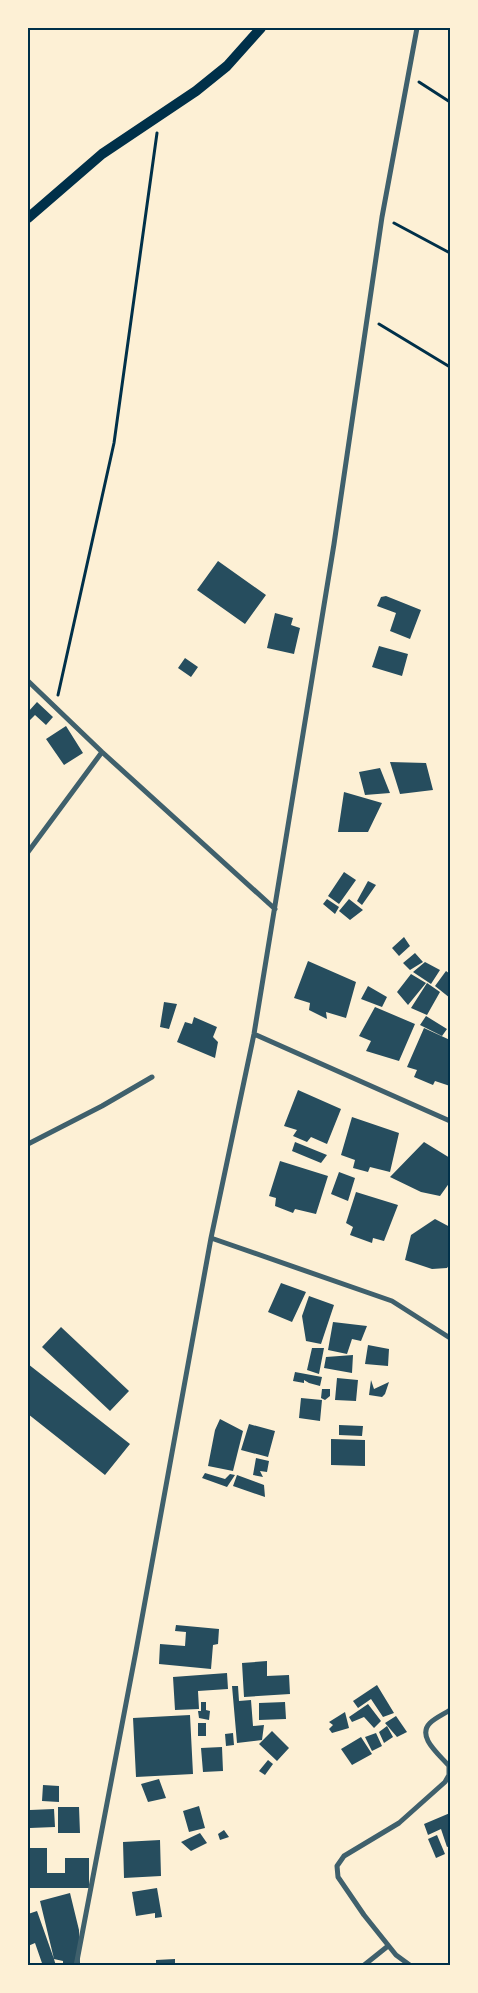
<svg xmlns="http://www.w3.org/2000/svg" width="478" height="1993" viewBox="0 0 478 1993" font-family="Lora,serif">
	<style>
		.building { fill: #264d5e }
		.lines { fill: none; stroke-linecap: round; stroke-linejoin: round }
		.path { stroke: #003049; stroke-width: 3 }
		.minor { stroke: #3f606c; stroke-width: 5 }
		.secondary { stroke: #003049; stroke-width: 10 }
		.neatline { fill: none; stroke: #003049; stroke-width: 2 }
	</style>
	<rect width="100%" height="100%" fill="#fdf0d5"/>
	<path class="building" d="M218 561 266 595 245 624 197 590Z
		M386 596 421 610 410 639 390 631 396 613 377 606 381 597Z
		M275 613 293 618 291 625 300 628 294 654 267 648Z
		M379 646 408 654 402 676 372 667Z
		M185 658 198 667 191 677 178 668Z
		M37 702 53 717 46 725 35 715 30 720 28 718V712Z
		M66 726 83 753 64 765 46 739Z
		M390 762 426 763 433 790 400 794Z
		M380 768 390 793 365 795 359 772Z
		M344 792 382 803 368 832H338Z
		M344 872 356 880 339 904 328 896Z
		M368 881 376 885 362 905 357 901Z
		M327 899 339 907 335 914 323 904Z
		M349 899 363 910 350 920 339 911Z
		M404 937 410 946 399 956 392 948Z
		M415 953 423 962 410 970 403 963Z
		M308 961 356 982 346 1018 326 1012 327 1019 309 1010 310 1003 294 998Z
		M425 962 440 970 431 984 413 972Z
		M446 971 450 974V998L435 986Z
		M411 974 426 983 408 1005 397 992Z
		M427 983 440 992 427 1015 411 1008Z
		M368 986 387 997 382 1007 361 999Z
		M164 1002 177 1004 169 1029 160 1027Z
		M375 1007 415 1024 399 1061 366 1051 371 1041 359 1036Z
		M426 1016 447 1029 442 1036 420 1025Z
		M194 1017 217 1027 213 1037 218 1042 215 1058 177 1042 185 1022 192 1024Z
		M424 1028 450 1040V1086L435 1081 433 1085 414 1077 417 1070 407 1067Z
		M298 1090 341 1109 327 1144 311 1137 307 1142 293 1136 297 1130 284 1126Z
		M352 1117 399 1133 390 1172 370 1167 368 1172 353 1168 355 1160 341 1155Z
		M295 1142 327 1155 321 1163 292 1151Z
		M424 1142 450 1158V1182L440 1196 421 1192 390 1177Z
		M280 1161 328 1176 316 1214 295 1209 293 1213 275 1206 276 1198 269 1196Z
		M339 1172 355 1178 348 1201 331 1194Z
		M356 1192 398 1205 384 1241 373 1238 372 1243 350 1235 353 1227 346 1223Z
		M435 1219 450 1227V1264L447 1268 432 1269 405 1260 411 1235Z
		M281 1283 306 1292 292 1322 268 1312Z
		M309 1296 334 1305 321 1344 306 1341 302 1316Z
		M333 1322 367 1326 361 1341 352 1339 347 1354 328 1350Z
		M61 1327 129 1391 110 1411 42 1347Z
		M368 1345 389 1349 388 1366 365 1364Z
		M312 1348H324L319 1374 307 1370Z
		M353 1355 352 1373 324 1368 326 1357Z
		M28 1364 130 1444 105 1475 28 1414Z
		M295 1372 322 1377 320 1386 309 1383 304 1380V1383L293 1381Z
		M337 1378 358 1380 356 1401 335 1400Z
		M371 1380 374 1389 389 1382 385 1394 382 1397 369 1395Z
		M322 1389H330V1396L325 1400 321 1398Z
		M301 1398 322 1400 320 1421 299 1418Z
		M220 1419 243 1431 233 1471 208 1466 215 1430Z
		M249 1424 275 1431 268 1457 241 1450Z
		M339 1425 363 1426 362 1436 339 1435Z
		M331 1439 365 1440V1466L331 1465Z
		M256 1458 269 1461 267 1472 260 1471 263 1477 253 1475Z
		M205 1473 225 1479 230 1474 235 1475 227 1487 202 1478Z
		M237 1475 264 1485 265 1497 233 1486Z
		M176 1625 219 1629 218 1644 213 1645 211 1669 159 1664 160 1644 185 1646 186 1632 175 1631Z
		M267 1661V1676L289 1675 290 1694 244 1697 242 1663Z
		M227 1673 228 1689 198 1691 199 1709 175 1710 173 1677Z
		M377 1685 394 1713 383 1717 371 1699 358 1708 353 1701Z
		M232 1686H238L239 1701 251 1700 253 1726 264 1725 262 1740 237 1743Z
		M201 1702H206V1710L210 1711 209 1720 199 1718 198 1711H201Z
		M285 1702 286 1719 259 1720V1703Z
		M368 1704 381 1721 374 1728 364 1717 352 1722 349 1717Z
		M345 1712 349 1728 332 1733 329 1729 333 1725 329 1722Z
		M190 1715 193 1774 136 1777 133 1718Z
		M396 1716 407 1732 397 1737 385 1723Z
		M198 1723H206V1736H198Z
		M387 1726 393 1737 384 1743 379 1732Z
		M272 1731 289 1748 277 1761 259 1744Z
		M233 1733 234 1745 226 1746 225 1734Z
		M376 1733 382 1746 372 1751 365 1737Z
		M361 1737 372 1754 352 1765 341 1749Z
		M222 1747 223 1771 203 1772 201 1748Z
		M268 1760 273 1764 265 1775 259 1771Z
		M159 1779 166 1798 148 1802 141 1784Z
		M43 1785 59 1786V1802L42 1801Z
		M199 1806 205 1828 189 1832 183 1811Z
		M58 1807H79L80 1833H58Z
		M54 1809 55 1827 30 1828V1810Z
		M450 1813V1846L447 1847 441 1829 428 1835 424 1824Z
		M224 1830 229 1837 220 1840 218 1834Z
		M200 1833 207 1843 191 1851 181 1842Z
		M437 1835 445 1854 436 1858 428 1839Z
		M160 1840 161 1876 124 1878 123 1842Z
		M28 1848H47V1873H65V1858H89V1888H28Z
		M157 1888 162 1917 155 1918V1913L136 1916 132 1892Z
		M70 1893 79 1930 80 1966H63V1961L54 1959 40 1901Z
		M37 1911 54 1959 56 1966H43L35 1943 28 1946V1914Z
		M175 1959V1966H156V1960Z"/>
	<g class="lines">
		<path class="path" d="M419 82 450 102
			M394 223 450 253
			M379 324 450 367
			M58 695 114 443 157 133"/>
		<path class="minor" d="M28 681 102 752 275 909
			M28 852 102 752
			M254 1034 450 1121
			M28 1144 102 1106 152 1077
			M211 1238 392 1301 450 1338
			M76 1966 136 1651 211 1238 254 1034 334 544 382 217 417 28
			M363 1966 388 1946
			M411 1966 396 1955 364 1915 338 1877 337 1866 344 1856 399 1823 445 1782 449 1775V1766C440 1755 416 1737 430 1723 435 1718 444 1714 450 1710"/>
		<path class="secondary" d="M28 218 102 154 196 91 227 66 261 28"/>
	</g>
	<rect width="478" height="1993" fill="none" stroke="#fdf0d5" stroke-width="58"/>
	<rect x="29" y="29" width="420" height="1935" class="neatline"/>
</svg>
